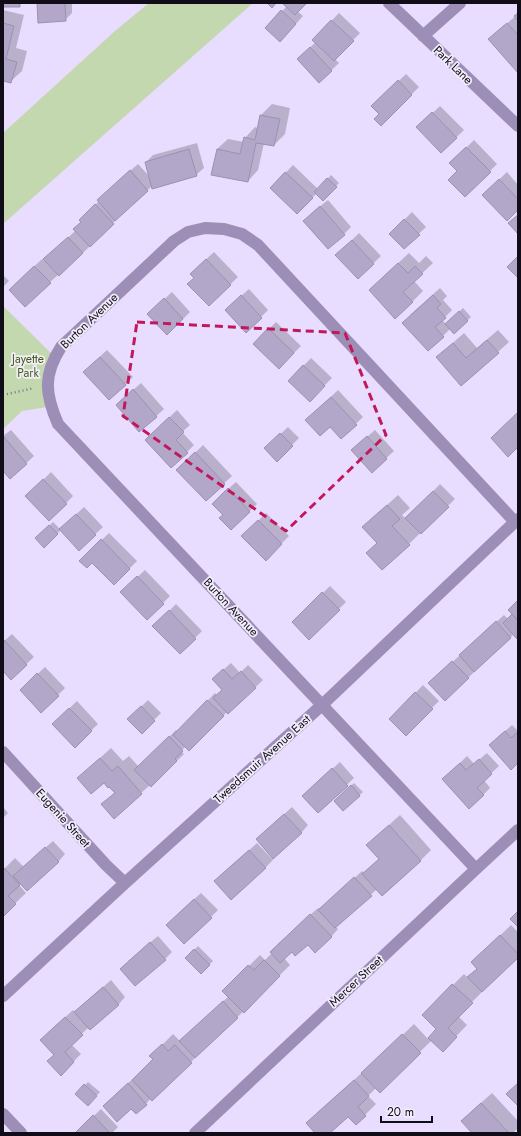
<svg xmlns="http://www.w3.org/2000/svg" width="521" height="1136" viewBox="0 0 521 1136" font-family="Jost,sans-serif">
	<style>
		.green { fill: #c4d8b0 }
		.shadow { fill: #0003 }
		.building { fill: #b2a7c8; stroke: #9c91b1 }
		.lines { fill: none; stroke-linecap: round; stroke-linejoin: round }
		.path { stroke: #797188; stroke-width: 2.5; stroke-dasharray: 1 3; stroke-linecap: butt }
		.minor { stroke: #9c8eb6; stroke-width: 12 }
		.marked { fill: none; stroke: #c2185b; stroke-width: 3; stroke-dasharray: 8 5; stroke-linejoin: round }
		.labels { text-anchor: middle; stroke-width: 3.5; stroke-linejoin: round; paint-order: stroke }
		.street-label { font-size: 12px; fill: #110d18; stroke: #f2edfb }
		.park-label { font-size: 12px; fill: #436017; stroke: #f2edfb }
	</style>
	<rect width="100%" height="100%" fill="#e8dcff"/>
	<path class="green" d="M149 3H253L3 224V133L115 31Z
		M3 306 56 358 48 384 54 406 22 411 3 429Z"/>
	<path class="shadow" d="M38 3H72V13L65 20Z
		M284 3H306L297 11 303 16 287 34 266 28 287 6Z
		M3 10 24 15 16 48 27 51 22 71 11 81 3 80Z
		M339 13 360 33 335 59 339 63 319 82 306 51 316 42 313 40Z
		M518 14V72L489 39Z
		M406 74 419 87 381 125 380 114 373 106Z
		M272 104 290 108 285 134 274 145 264 143 258 170 248 181 217 149 228 139 244 142 245 138 255 127 258 128 261 115Z
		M440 106 464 130 441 152 418 127Z
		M474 140 497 164 465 196 459 171 451 163Z
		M197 143 204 168 196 175 152 186 120 215V216L83 253 50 282 17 283 42 259 44 261 76 230 82 222 80 220 99 201 105 193 138 164 150 177 146 162 153 155Z
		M293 165 318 189 331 175 339 183 323 200 317 193 297 213 271 188Z
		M507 172 518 185V209L483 195Z
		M328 200 351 227 344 234 312 213Z
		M412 212 426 227 404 248 390 234Z
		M359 233 381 256 358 278 344 248Z
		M214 252 238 277 209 305 195 278 199 266Z
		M409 253 419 263 426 256 433 263 414 281 423 291 412 302 381 279Z
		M3 275 9 281 3 287Z
		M440 288 447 296 443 300 452 310 442 320 446 324 463 308 471 317 455 332 451 328 443 336 410 315Z
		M249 289 268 310 261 317 233 303Z
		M172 292 190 312 183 319 156 307Z
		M276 322 301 346 279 368 254 344Z
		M498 330 509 342 498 352 461 385 437 357 464 333 477 348Z
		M107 350 133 377 109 399 91 365Z
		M311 358 332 378 310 400 289 381Z
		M141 383 164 409 140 431 124 398Z
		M338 390 363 417 341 438 330 426 314 413Z
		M177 410 190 425 182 432 194 445 187 452 153 433Z
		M288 427 299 438 277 460 266 448Z
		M11 430 34 456 10 478 3 470V436Z
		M375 430 394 451 372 471 360 443Z
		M203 445 232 476 206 500 178 470Z
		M51 472 73 496 66 503 34 489Z
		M236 482 257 504 231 529 220 496Z
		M440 484 455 499 409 544 378 543 374 517 398 495 410 508 402 515 406 519Z
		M84 507 103 527 79 549 68 522Z
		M266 513 289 536 266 559 243 536Z
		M53 522 61 530 44 546 36 538Z
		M109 533 137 561 114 584 92 562 80 561Z
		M145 570 170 596 163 603 129 585Z
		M330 586 346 602 309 638 293 622Z
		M518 601V637L514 634 468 678 437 676 504 615 508 619 514 614Z
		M176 604 202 631 180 653 161 619Z
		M12 634 34 657 11 678 3 669V642Z
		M231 663 240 673 248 665 263 680 228 713 227 712 189 750 186 746 181 751 184 754 151 786 150 785 114 817 103 805 115 792 89 768 111 748 123 761 129 756 139 767 176 730 178 731 215 693 217 695 223 689 221 672Z
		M45 667 65 688 41 712 21 690Z
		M423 685 439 701 406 734 390 719Z
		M148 700 161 713 142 732 129 719Z
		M77 701 98 724 75 746 53 724Z
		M512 725 518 731V762L497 738Z
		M487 753 499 766 484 780 490 788 483 795 451 772 467 756 474 764Z
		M340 762 354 778 318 812 310 789Z
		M354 783 363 792 343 810 335 801Z
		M3 807 8 813 3 818Z
		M292 807 308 825 301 833 265 832Z
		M400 815 431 850 420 861 377 889 336 927 338 929 331 937 308 944 292 951 284 958 290 965 244 1011 201 1050 202 1051 191 1062 152 1099 151 1098 146 1104 131 1108 111 1099 154 1059 151 1056 173 1034 180 1041 229 996 224 991 260 955 265 960 272 953 278 944 318 908 320 910 362 871 364 873 379 859 367 845Z
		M53 841 65 854 58 862 21 883 19 885 26 893 3 915V870L15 858 24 867Z
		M257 843 273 860 265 868 223 874Z
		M201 893 218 910 211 917 174 918Z
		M511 925 518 932V957L481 991 482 992 458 1016 467 1025 443 1050 432 1040 380 1091 376 1088 368 1096 376 1104 356 1124 348 1115 329 1133H317L318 1112 365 1070H366L414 1024 428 1039 438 1029 423 1015 464 974 468 978 478 968 483 952Z
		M158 936 172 952 165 959 128 961Z
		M198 946 213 961 201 973 186 958Z
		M111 980 125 997 118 1005 89 1027 71 1044 81 1054 61 1074 48 1033 73 1010 75 1012Z
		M88 1082 100 1092 88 1105 76 1094Z
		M492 1093 518 1121V1128L513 1133H471L472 1131 473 1110Z
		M101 1109 118 1127 112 1133H76Z"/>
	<path class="building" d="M3 3H20V7H3Z
		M37 3H65L66 21 38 23Z
		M267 3H276L272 8Z
		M282 3H307L295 15Z
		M281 10 296 24 280 42 265 28Z
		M518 13V21L514 16Z
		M331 20 354 41 334 61 312 40Z
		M3 23 14 26 6 59 17 62 11 83 3 81Z
		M507 23 518 35V73L488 39Z
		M310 47 332 71 319 83 297 59Z
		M398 80 412 95 381 126 374 119 379 114 371 106Z
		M432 112 457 138 441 153 416 127Z
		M260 115 280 119 274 146 256 143 248 182 211 175 217 149 240 154 244 137 255 140Z
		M466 147 491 172 465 197 448 180 457 171 449 163Z
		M189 149 197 176 152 189 145 162Z
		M130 170 148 191 115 221 97 200Z
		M285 172 313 198 297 214 270 188Z
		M327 178 337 187 323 201 314 192Z
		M499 179 518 199V210L507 221 482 195Z
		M95 204 114 224 90 247 73 229 81 222 79 220Z
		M320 206 345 235 328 249 303 221Z
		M518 215V234L508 223Z
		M404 219 420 235 404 249 389 234Z
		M68 237 83 253 59 276 43 259Z
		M352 240 374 264 358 279 335 255Z
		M518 256V276L517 277 507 267Z
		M206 259 231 285 209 306 187 284 194 278 190 274Z
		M398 263 408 273 415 266 423 274 403 292 413 302 395 319 369 290Z
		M34 266 51 283 25 307 9 290Z
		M241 295 262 318 246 333 225 310Z
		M433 295 441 304 437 308 446 318 435 327 444 337 428 351 402 323Z
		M164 298 183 319 167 335 147 314Z
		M459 311 468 321 454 334 445 324Z
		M268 328 294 353 279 369 253 344Z
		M487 340 499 353 461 386 436 357 453 343 466 358Z
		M100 357 126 385 109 400 83 372Z
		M303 365 325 386 310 402 288 381Z
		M133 389 157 417 139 432 116 405Z
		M331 397 357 425 341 439 330 427 320 436 305 420Z
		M518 412V447L508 457 491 438Z
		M169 417 184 432 176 440 188 453 171 468 145 440Z
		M280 433 293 446 277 462 264 448Z
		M3 436 27 464 10 479 3 471Z
		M367 436 387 459 372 473 351 450Z
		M195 452 225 484 206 501 176 470Z
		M43 479 67 504 49 521 25 496Z
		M228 488 250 512 231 530 219 518 223 515 212 504Z
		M433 491 449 507 421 534 405 518Z
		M387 505 400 519 392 526 410 545 382 570 366 553 377 543 362 527Z
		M76 514 96 535 79 551 59 529Z
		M258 520 282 544 266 561 241 536Z
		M49 525 58 534 44 548 35 538Z
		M101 539 130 569 114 585 92 563 87 568 79 561Z
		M137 576 164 604 147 620 120 592Z
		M322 592 340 610 309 640 292 622Z
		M518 600V620L508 610Z
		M169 610 196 639 180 654 152 626Z
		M512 614 518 621 517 639 503 623Z
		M496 621 511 638 474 672 459 655Z
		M4 640 27 665 11 680 3 671V641Z
		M452 661 469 678 445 701 428 683Z
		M223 669 232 679 241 671 256 688 228 714 213 698 222 690 212 679Z
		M37 673 59 696 41 713 20 690Z
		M415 692 433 709 406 736 389 719Z
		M207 700 224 716 189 751 173 735Z
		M141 706 155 721 142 734 127 719Z
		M69 708 92 731 75 748 52 724Z
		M505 731 511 738 518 732V763L511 770 489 745Z
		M169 736 183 751 175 759 177 761 151 787 134 770Z
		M100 758 112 771 118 766 142 794 114 819 101 804 115 793 109 787 108 788 104 783 91 794 77 778Z
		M479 759 492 774 477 788 484 795 469 809 442 779 460 763 466 770Z
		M332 768 348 786 318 813 302 796Z
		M351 785 360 796 343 811 334 801Z
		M284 814 302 833 273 859 256 839Z
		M389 825 421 861 382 896 362 874 379 859 366 845Z
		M45 847 59 862 27 891 13 876Z
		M249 850 266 868 231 900 214 881Z
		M4 868 20 885 8 896 16 904 3 917V869Z
		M354 877 372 896 335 928 318 910Z
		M194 899 212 918 184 944 166 925Z
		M518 911V927L510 919Z
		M310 914 332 937 315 953 308 945 295 956 292 952 280 963 270 952Z
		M500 935 518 954V958L482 992 467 977 477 969 471 962Z
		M150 942 166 960 135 986 120 969Z
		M194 949 210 965 201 974 185 958Z
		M264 960 280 976 244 1013 222 991 248 965 254 970Z
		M452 984 473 1003 448 1028 457 1037 443 1052 428 1038 436 1029 422 1015Z
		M103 987 119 1005 90 1030 74 1012Z
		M223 1001 238 1018 195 1058 179 1041Z
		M65 1017 83 1035 65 1052 74 1062 61 1076 47 1061 54 1055 40 1040Z
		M402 1034 421 1053 380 1093 361 1073Z
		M162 1044 168 1051 175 1045 192 1063 152 1101 132 1080 153 1059 149 1056Z
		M354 1080 369 1096 358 1107 366 1116 356 1125 348 1117 330 1133H315L306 1123Z
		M128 1083 147 1105 136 1114 131 1109 117 1122 103 1106Z
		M518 1083V1106L506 1094Z
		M84 1084 97 1096 88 1106 75 1094Z
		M481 1103 509 1133H470L471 1132 461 1121Z
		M93 1115 110 1133H75Z"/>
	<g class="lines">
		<path class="path" d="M3 395 34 388"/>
		<path class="minor" d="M389 3 518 126
			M423 36 460 3
			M3 752 106 865 125 883
			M476 869 58 424C45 394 43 375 61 347L174 241 188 232 205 228 224 229 242 234 258 245 515 522
			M3 996 125 883 322 705 518 519
			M3 1114 21 1133
			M195 1133 476 869 518 830"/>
	</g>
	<path class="marked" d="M137 322 345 333 386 435 286 531 123 416Z"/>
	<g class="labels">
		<g class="street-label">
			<text transform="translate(453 65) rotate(44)" y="4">Park Lane</text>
			<text transform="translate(89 321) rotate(-44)" y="4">Burton Avenue</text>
			<text transform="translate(231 607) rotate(47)" y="4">Burton Avenue</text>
			<text transform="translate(262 759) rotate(-42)" y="4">Tweedsmuir Avenue East</text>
			<text transform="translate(63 818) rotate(48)" y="4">Eugenie Street</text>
			<text transform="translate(356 981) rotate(-43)" y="4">Mercer Street</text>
		</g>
		<g class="park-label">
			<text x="28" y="363">Jayette<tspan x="28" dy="14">Park</tspan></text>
		</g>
	</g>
	<rect width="521" height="1136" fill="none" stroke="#110d18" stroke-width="8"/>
	<path d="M381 1116v6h51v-6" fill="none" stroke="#110d18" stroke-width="2"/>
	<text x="387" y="1116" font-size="12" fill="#110d18" stroke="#f2edfb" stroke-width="3" paint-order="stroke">20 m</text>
</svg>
